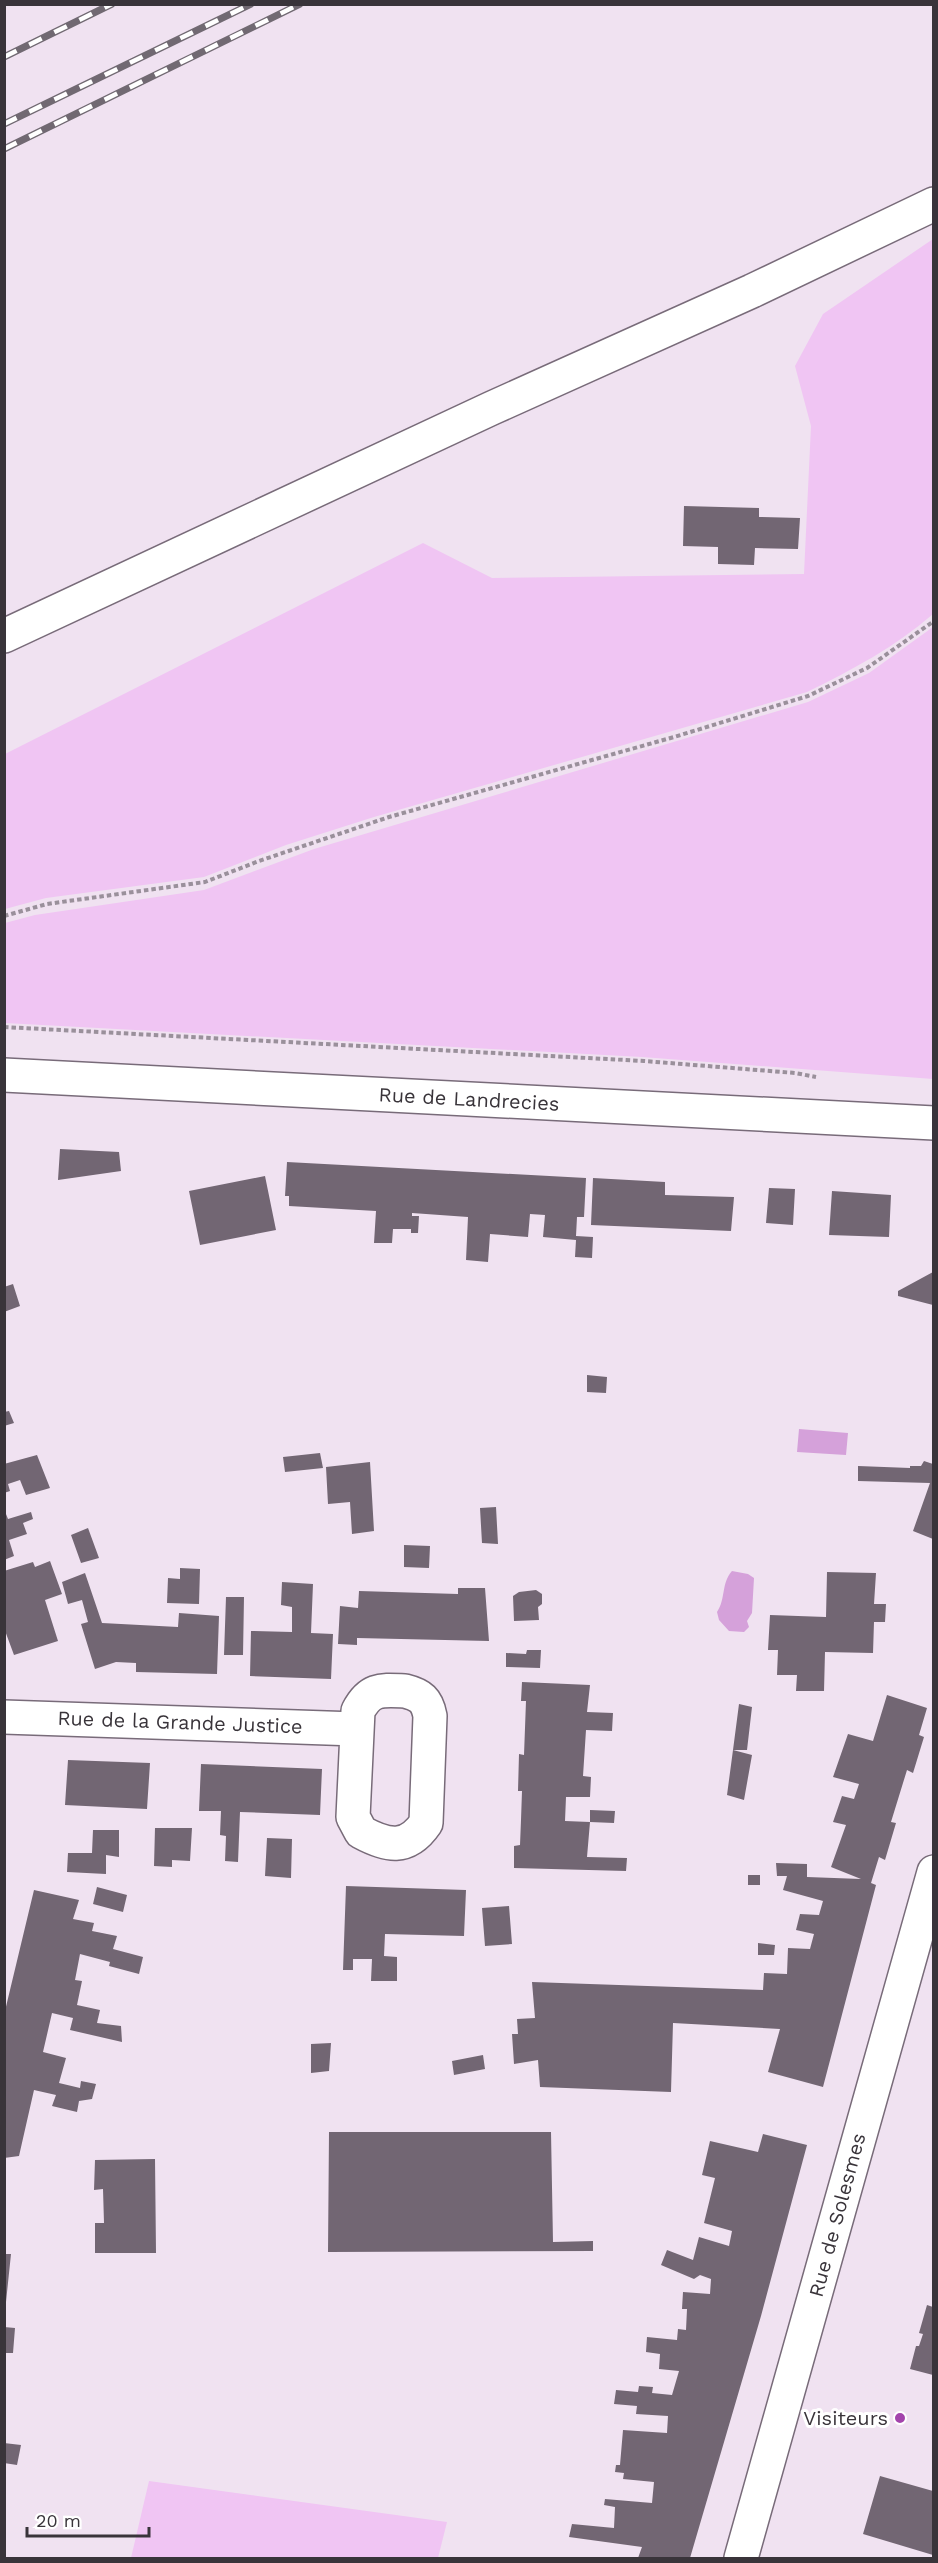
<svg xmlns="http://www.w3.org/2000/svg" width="938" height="2563" viewBox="0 0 938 2563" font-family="'Work Sans',sans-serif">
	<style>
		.green { fill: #f0c5f3 }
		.water { fill: #d5a1da }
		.building { fill: #726673 }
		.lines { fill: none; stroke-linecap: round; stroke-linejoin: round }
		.minor-casing { stroke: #786b79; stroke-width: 36 }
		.major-casing { stroke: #786b79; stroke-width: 36 }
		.path { stroke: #9a909b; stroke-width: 4; stroke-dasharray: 4.5 3; stroke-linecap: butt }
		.minor { stroke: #fff; stroke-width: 33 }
		.major { stroke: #fff; stroke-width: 33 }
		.rail-casing { stroke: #716972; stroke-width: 7 }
		.rail { stroke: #fff; stroke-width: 4.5; stroke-dasharray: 14; stroke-linecap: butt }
		.poi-dot { fill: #a344ac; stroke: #fff; stroke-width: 2 }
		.labels { text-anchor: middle; stroke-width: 6; stroke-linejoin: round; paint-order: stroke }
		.street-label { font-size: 20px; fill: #39343a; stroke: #fff }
		.poi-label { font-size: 20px; fill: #39343a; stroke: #fff; text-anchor: end }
	</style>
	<rect width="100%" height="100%" fill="#f0e2f1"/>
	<path class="green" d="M933 239V614C895 647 852 670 807 692L374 817 286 845 204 877 46 898 5 909V754L423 543 492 578 804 574 811 426 795 366 823 314Z
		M933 627V1079L642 1057 5 1023V923L35 915 204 890 314 849 808 702 869 673Z
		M149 2481 447 2522 438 2558H131Z"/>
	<path class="water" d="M799 1429 848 1433 846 1455 797 1452Z
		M732 1571 748 1574 754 1578 752 1613 747 1621 749 1627 744 1632 729 1631 719 1620 717 1612C726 1599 721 1583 732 1571Z"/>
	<path class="building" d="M684 506 759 508V517L800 518 798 549 755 548 754 565 718 564V547L683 546Z
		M60 1149 119 1152 121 1171 58 1180Z
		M287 1162 586 1178 584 1217H577L576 1236 593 1237 592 1258 575 1257 576 1240 543 1237 545 1215 530 1214 528 1237 490 1234 488 1262 466 1260 468 1217 412 1213V1216H419L418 1233H411V1229H393L392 1243H374L376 1211 289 1206V1196H285Z
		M265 1176 276 1230 200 1245 189 1191Z
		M593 1178 665 1182V1195L734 1197 731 1231 591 1225Z
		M769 1188 795 1189 793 1225 766 1223Z
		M832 1191 891 1195 889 1237 829 1235Z
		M933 1272V1305L898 1296V1291Z
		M13 1284 20 1306 4 1312V1287Z
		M587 1375 607 1377 606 1393 587 1392Z
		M9 1411 14 1423 4 1426V1412Z
		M320 1453 323 1468 285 1472 283 1457Z
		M37 1455 50 1488 26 1495 20 1480 8 1484 10 1491 4 1493V1464Z
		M924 1461 933 1464V1539L913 1531 930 1483 858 1481V1466L910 1468V1466H921Z
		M370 1462 374 1531 352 1534 350 1502 328 1504 326 1467Z
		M496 1507 498 1544 482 1543 480 1508Z
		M4 1509 8 1519 31 1512 33 1519 23 1523 27 1534 9 1540 14 1556 4 1560Z
		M88 1528 99 1558 81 1563 71 1535Z
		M404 1545 430 1546 429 1568 404 1567Z
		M50 1561 62 1594 45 1600 58 1641 14 1655 4 1628V1571L33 1562 35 1567Z
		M180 1568 200 1569 199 1604 167 1603 168 1578 180 1579Z
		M827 1572 876 1573 874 1604H886L885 1622H874L873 1653 825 1652 824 1691H796L797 1675H777L778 1650H768L770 1615 826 1617Z
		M85 1573 102 1623 178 1627 179 1613 219 1616 217 1674 136 1672V1663L116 1662 95 1669 81 1624 88 1622 82 1600 68 1604 62 1582Z
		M282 1582 313 1584 311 1633 333 1634 331 1679 250 1676 251 1631 292 1632V1607L281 1605Z
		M458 1588H485L489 1641 357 1638V1645L338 1644 340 1606 358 1608 359 1591 458 1594Z
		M536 1590 542 1594V1604L538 1607 539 1620 514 1621 513 1596 519 1592Z
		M226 1597H244L243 1655H224Z
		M527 1650H541L540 1668 506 1667V1653L526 1654Z
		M522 1682 590 1685 587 1712 613 1713 612 1731 586 1730 583 1776 591 1777 590 1797H566L565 1821 590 1822 587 1857 627 1858 626 1871 514 1868V1846L520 1845 521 1820 522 1791H518L519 1754 524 1755 526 1701H521Z
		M887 1695 927 1708 919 1735 924 1737 913 1773 907 1770 891 1822 896 1823 885 1860 879 1857 871 1883 876 1885 823 2087 768 2072 780 2029 673 2023 671 2092 540 2087 538 2060 514 2064 512 2034H518L517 2019 535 2018 532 1982 763 1990 764 1973 787 1974 788 1948 810 1949 814 1934 796 1930 800 1914 819 1915 823 1901 783 1890 787 1876H777L776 1863 807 1864V1877L861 1879 831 1867 846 1825 833 1822 842 1796 854 1799 859 1784 833 1777 848 1734 873 1741Z
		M739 1704 752 1707 747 1750H733Z
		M733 1750 752 1755 744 1800 727 1795Z
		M68 1760 150 1763 147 1809 65 1805Z
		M201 1764 322 1769 320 1815 240 1812 238 1862 225 1861 226 1836 220 1835 221 1811H199Z
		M590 1810 615 1811 614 1823 590 1822Z
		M155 1828H192L190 1861 172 1860V1867L154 1866Z
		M93 1830H119V1857L106 1855V1874L67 1872 68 1853H92Z
		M267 1838 292 1839 291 1878 265 1876Z
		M748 1875H760V1885H748Z
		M346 1886 466 1890 464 1936 385 1934 384 1956 397 1957V1981H371L372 1959H353V1970H343Z
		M97 1887 127 1895 123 1912 93 1904Z
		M34 1890 79 1900 73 1919 94 1923 92 1931 117 1936 113 1949 143 1957 139 1974 109 1966 110 1962 80 1954 75 1980 82 1981 77 2005 100 2010 97 2023 121 2026 122 2042 70 2030 73 2018 52 2013 43 2052 66 2058 59 2083 80 2088 81 2081 96 2084 92 2099 79 2101 77 2112 52 2106 56 2095 34 2090 19 2156 4 2158V2015Z
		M509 1906 512 1944 485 1946 482 1908Z
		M758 1943 775 1945 774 1955H758Z
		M331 2043 329 2071 311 2073V2044Z
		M483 2055 485 2069 454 2075 452 2061Z
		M329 2132H551L553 2242 593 2241V2251L328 2252Z
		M763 2134 807 2145 761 2316 690 2558H638L642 2547 569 2537 572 2524 614 2528 615 2507 604 2505 605 2499 652 2503 654 2482 623 2479 624 2473 615 2472 616 2465H620L623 2430 667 2433 668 2416 636 2414 637 2406 614 2404 616 2390 638 2392 639 2386 653 2387 652 2393 672 2395 679 2371 659 2369 660 2354 646 2352 647 2337 677 2340 678 2329 686 2330 687 2309H682L683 2292 710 2294 711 2279 700 2275 694 2279 661 2265 667 2250 693 2260 699 2237 729 2246 732 2231 704 2223 715 2178 702 2175 710 2141 758 2152Z
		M155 2159 156 2253H95V2223H104L103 2189 94 2190 95 2160Z
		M4 2254H11L6 2302H4Z
		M927 2305 933 2307V2375L910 2369 916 2346H919L923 2334 919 2333Z
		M4 2327 15 2328 13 2353H4Z
		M4 2443 21 2445 17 2465 4 2463Z
		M880 2476 933 2491V2555L863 2534Z"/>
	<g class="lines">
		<g class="minor-casing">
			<path id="minor" d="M4 636 492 408 752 291 934 204
				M405 1691C421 1695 427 1700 430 1716L426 1823C407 1851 387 1846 361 1832L353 1817 358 1711C370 1688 381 1690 405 1691Z
				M4 1717 356 1729"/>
		</g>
		<g class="major-casing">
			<path id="major" d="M4 1075 934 1123
				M741 2558 934 1872"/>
		</g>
		<path class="path" d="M4 916 47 904 205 882 259 861 389 817 674 737 808 696 867 668 934 621
			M4 1027 644 1061 795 1073 816 1077"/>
		<use href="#minor" class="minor"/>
		<use href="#major" class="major"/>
		<g class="rail-casing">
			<path id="rail" d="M4 57 112 4
				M4 124 251 4
				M4 149 300 4"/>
		</g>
		<use href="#rail" class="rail"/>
	</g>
	<circle class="poi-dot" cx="900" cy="2418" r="6"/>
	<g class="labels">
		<g class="street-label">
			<text transform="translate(469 1099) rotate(3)" y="7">Rue de Landrecies</text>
			<text transform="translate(180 1722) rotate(2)" y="7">Rue de la Grande Justice</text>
			<text transform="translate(837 2215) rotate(-75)" y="7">Rue de Solesmes</text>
		</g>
		<g class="poi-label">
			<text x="888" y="2425">Visiteurs</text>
		</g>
	</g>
	<rect width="938" height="2563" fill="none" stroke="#39343a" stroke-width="12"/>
	<path d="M27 2527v9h122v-9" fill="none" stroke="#39343a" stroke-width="3"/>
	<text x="36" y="2527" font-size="18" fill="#39343a" stroke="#ffffff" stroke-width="4.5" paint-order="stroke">20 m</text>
</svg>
